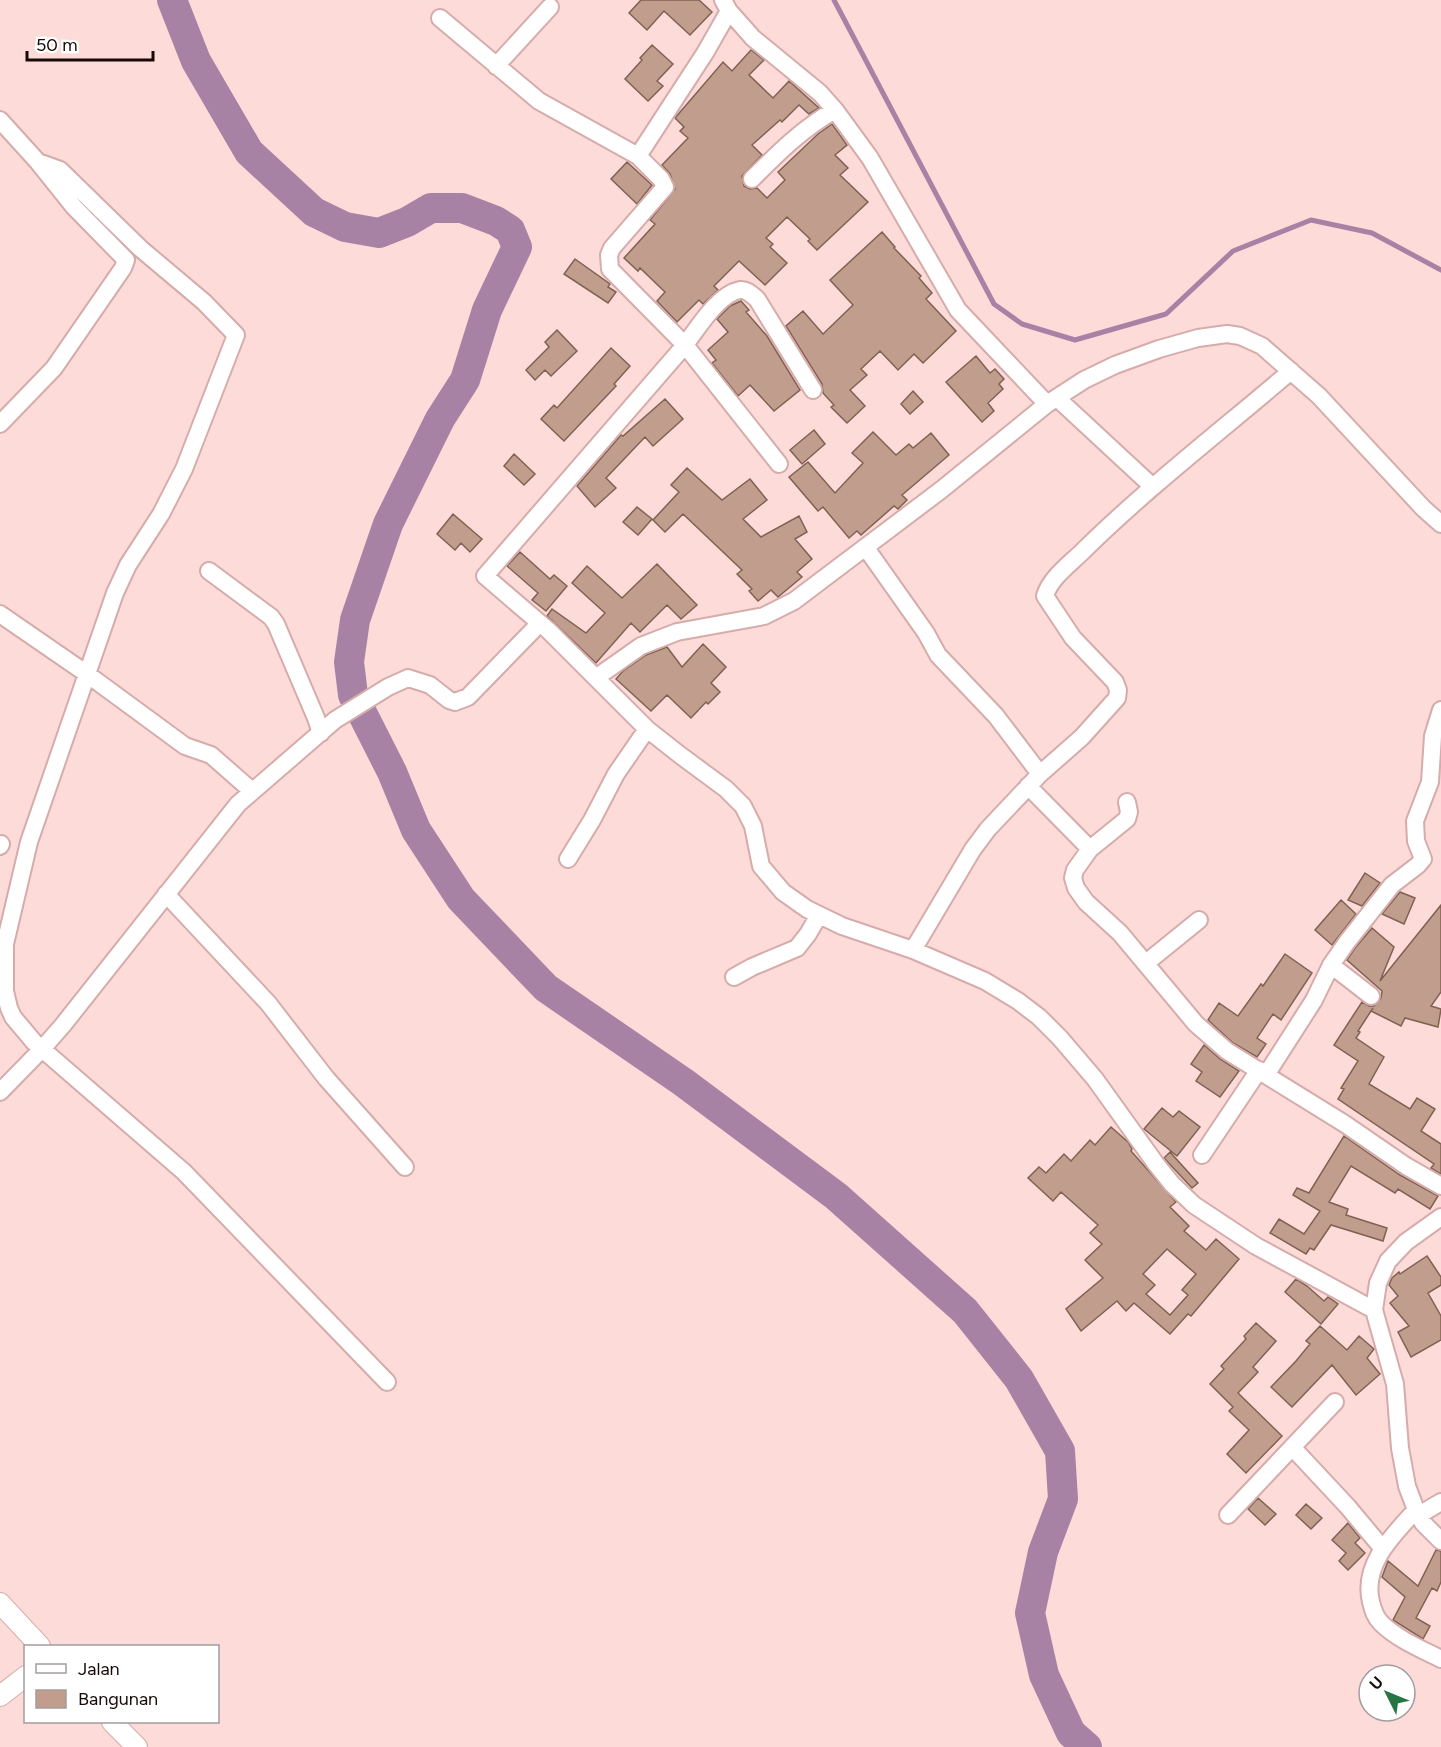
<svg xmlns="http://www.w3.org/2000/svg" width="1441" height="1747" viewBox="0 0 1441 1747" font-family="Figtree,sans-serif">
	<style>
		.lines { fill: none; stroke-linecap: round; stroke-linejoin: round }
		.stream { stroke: #a782a5; stroke-width: 5 }
		.river { stroke: #a782a5; stroke-width: 30 }
		.building { fill: #c09d8c; stroke: #816151; stroke-width: 1.5; fill-rule: evenodd }
		.minor-casing { stroke: #d6acaa; stroke-width: 20 }
		.tertiary-casing { stroke: #d6acaa; stroke-width: 22 }
		.minor { stroke: #fff; stroke-width: 16 }
		.tertiary { stroke: #fff; stroke-width: 20 }
	</style>
	<rect width="100%" height="100%" fill="#fddbd9"/>
	<g class="lines">
		<path class="stream" d="M834 0 994 304 1022 324 1075 340 1166 314 1233 251 1311 220 1372 233 1441 270"/>
		<path class="river" d="M172 0 196 61 249 152 314 212 345 227 379 233 407 222 431 208H462L496 221 510 230 517 247 487 310 465 380 440 419 388 524 355 620 349 662 353 695 392 772 416 830 461 899 546 988 683 1082 836 1196 965 1311 1019 1379 1060 1451 1063 1499 1043 1552 1030 1613 1044 1675 1071 1733 1087 1747"/>
	</g>
	<path class="building" d="M641 0H699L712 12 690 35 664 11 647 30 629 13Z
		M652 45 673 64 657 81 663 86 648 101 625 79 642 60 640 58Z
		M751 50 764 60 749 75 773 98 789 81 819 108 809 114 799 105 782 122 780 120 752 145 762 155 742 176 744 186 750 189 757 188 767 198 785 180 778 172 818 134 832 124 847 145 835 155 848 168 840 175 868 202 817 250 808 241 810 239 787 217 766 238 773 244 770 247 787 263 765 285 739 261 714 286 718 290 703 304 699 300 677 322 657 301 665 292 640 268 638 271 624 258 655 224 650 220 675 189 670 174 662 165 688 138 680 131 684 127 675 118 723 62 732 71Z
		M627 162 652 185 637 204 611 179Z
		M882 232 895 247 894 248 921 276 919 278 932 293 926 299 956 331 923 363 914 354 898 370 880 351 861 369 867 375 850 390 865 406 847 423 831 407 834 405 823 393 822 384 786 326 803 311 823 334 853 305 830 280Z
		M575 259 610 284 608 287 616 292 608 303 564 274Z
		M741 301 749 310 746 312 767 336 800 390 774 411 750 385 738 396 712 363 716 360 708 350 728 332 717 319 730 306Z
		M557 330 577 351 551 376 545 370 535 380 526 370 549 347 545 342Z
		M611 348 630 366 614 384 616 386 564 441 541 419 554 405 557 408Z
		M976 356 990 373 995 369 1004 379 999 384 1003 389 988 403 994 411 982 422 946 382Z
		M913 391 923 402 910 414 901 404Z
		M665 399 683 419 653 446 645 437 606 478 616 488 595 507 577 486 621 435 623 436Z
		M814 430 825 444 802 464 790 450Z
		M873 432 896 455 909 444 913 448 931 433 949 455 902 495 907 500 898 509 894 506 861 535 857 531 849 538 823 507 818 511 789 477 808 462 835 493 863 463 852 453Z
		M514 454 535 474 524 485 504 466Z
		M687 468 722 500 750 479 767 500 743 519 761 537 799 516 807 532 795 539 812 559 797 572 802 577 778 597 771 590 758 601 749 591 752 589 737 574 742 570 683 514 665 532 653 520 679 492 671 485Z
		M637 507 652 519 638 535 623 522Z
		M453 514 482 539 470 552 461 543 455 550 437 534Z
		M520 552 550 579 554 575 567 586 546 611 532 600 538 593 507 566Z
		M657 564 697 605 681 619 667 605 640 632 631 623 596 663 547 616 552 609 586 633 605 613 572 583 587 566 622 598Z
		M703 644 726 667 711 683 720 692 708 704 706 702 691 718 667 695 651 711 616 679 623 671 646 655 667 647 682 667Z
		M1365 873 1380 883 1362 906 1348 900Z
		M1400 892 1415 898 1404 924 1382 914Z
		M1341 900 1356 914 1332 945 1315 930Z
		M1441 905V992L1431 1006 1441 1009 1438 1027 1405 1018 1401 1026 1371 1011 1373 1008 1358 1031 1360 1032 1356 1038 1384 1057 1369 1084 1410 1109 1417 1098 1435 1109 1421 1131 1441 1144V1174L1431 1168 1434 1164 1338 1099 1344 1089 1341 1088 1358 1061 1334 1045 1362 1002 1369 1006H1374L1381 998 1382 991 1347 960 1355 948 1372 928 1394 947 1380 981Z
		M1285 954 1312 973 1281 1020 1273 1014 1257 1038 1266 1044 1257 1057 1233 1043 1208 1020 1219 1003 1238 1016 1261 984 1263 986Z
		M1204 1045 1220 1059 1239 1071 1220 1097 1196 1081 1202 1072 1191 1064Z
		M1162 1108 1173 1117 1179 1111 1200 1127 1177 1156 1144 1129Z
		M1111 1127 1128 1142 1132 1149 1131 1151 1176 1202 1170 1207 1189 1226 1184 1231 1206 1250 1216 1239 1239 1259 1191 1316 1188 1314 1170 1334 1134 1303 1126 1311 1117 1301 1081 1331 1066 1309 1103 1278 1085 1260 1102 1244 1090 1233 1098 1225 1061 1192 1053 1201 1028 1178 1039 1167 1046 1173 1064 1154 1071 1161 1090 1140 1095 1145ZM1167 1249 1196 1274 1182 1290 1188 1295 1170 1315 1146 1294 1155 1285 1143 1274Z
		M1344 1136 1400 1175 1438 1196 1430 1209 1398 1189 1395 1193 1351 1166 1329 1202 1348 1209 1346 1215 1387 1228 1383 1241 1331 1225 1314 1250 1310 1248 1306 1254 1270 1233 1279 1219 1304 1234 1320 1211 1293 1195 1297 1188 1309 1193Z
		M1170 1152 1198 1183 1192 1188 1164 1158Z
		M1427 1256 1441 1277V1285L1428 1293 1441 1316V1340L1411 1357 1398 1332 1409 1326 1390 1303 1398 1296 1389 1285 1392 1278 1399 1272 1400 1274Z
		M1296 1279 1307 1286 1324 1301 1328 1297 1338 1304 1321 1324 1285 1292Z
		M1256 1323 1276 1341 1253 1367 1258 1372 1238 1393 1282 1436 1246 1473 1227 1454 1249 1430 1229 1411 1233 1407 1210 1384 1224 1369 1221 1366 1246 1339 1244 1336Z
		M1320 1326 1347 1350 1359 1336 1374 1349 1367 1358 1380 1374 1356 1395 1332 1365 1292 1407 1271 1387 1296 1361 1310 1344 1306 1341Z
		M1258 1498 1276 1514 1265 1525 1248 1509Z
		M1306 1504 1322 1518 1311 1529 1296 1515Z
		M1348 1523 1360 1538 1355 1543 1365 1553 1348 1570 1339 1561 1346 1553 1332 1540Z
		M1436 1550 1441 1551V1582L1437 1591 1432 1588 1416 1618 1430 1626 1423 1639 1393 1620 1405 1597 1382 1577 1388 1561 1418 1586Z"/>
	<g class="lines">
		<g class="minor-casing">
			<path id="minor" d="M723 0 729 11 753 38 820 93 835 110 870 158 958 310 1047 404
				M440 18 539 101 638 156 705 53 729 11
				M496 66 550 7
				M0 120 38 162 74 207 126 260 123 268 54 368 0 424
				M638 156 661 179 665 187 612 248 609 255 610 269 685 345 779 464
				M38 162 60 170 141 249 204 302 236 335 184 469 161 514 128 565 115 593 29 842 5 944V991L9 1008 13 1017 34 1042 184 1172 387 1382
				M752 179C778 153 803 128 835 110
				M813 390 757 299C752 295 747 289 740 290 718 294 697 329 685 345L485 576 548 630 647 729 680 755 726 789 743 806 753 826 761 866 783 892 807 909 842 926 913 950 985 981 1018 1001 1039 1017 1060 1038 1095 1079 1156 1164 1172 1184 1194 1205 1256 1246 1374 1310
				M1057 398 1153 487
				M866 548 926 633 938 655 996 716 1040 774
				M209 571 271 617 276 624 316 718 321 733
				M0 614 87 674 185 746 211 755 252 791
				M597 677 641 646 677 632 764 616 794 601 941 490 1047 404 1084 380 1115 365 1159 349 1198 338 1227 334 1240 336 1262 346 1319 396 1423 508 1441 524
				M1028 786 1090 849 1075 870 1073 878 1076 888 1086 902 1120 933 1196 1024 1227 1051 1345 1124 1406 1166 1441 1186
				M0 846 1 844
				M1090 849 1127 819 1129 812 1127 802
				M568 859 592 820 616 774 647 729
				M166 894 268 1003 326 1078 405 1167
				M913 950 973 849 988 829 1040 774 1082 737 1117 698 1118 690 1115 682 1073 638 1045 596C1050 578 1070 564 1083 551 1148 487 1222 430 1291 371
				M1146 963 1199 920
				M1331 965 1371 996
				M734 977 752 967 797 948 808 934 819 915
				M1266 1075 1314 1000 1331 965 1347 942 1392 885 1418 865 1423 859 1416 841 1415 821 1430 782 1433 736 1441 710
				M0 1092 42 1049 63 1025 238 804 335 720 388 687 408 678 430 685 449 700 455 702 468 697 540 623
				M1202 1155 1259 1070
				M1441 1217 1406 1242 1388 1261 1378 1283 1374 1310 1395 1384 1400 1448 1407 1486 1416 1510 1423 1523 1441 1541
				M1292 1447 1348 1507 1383 1549
				M1416 1510C1392 1536 1362 1565 1371 1602 1373 1610 1375 1617 1381 1623 1397 1639 1421 1649 1441 1659
				M1228 1515 1335 1402
				M1419 1515 1441 1502"/>
		</g>
		<g class="tertiary-casing">
			<path id="tertiary" d="M0 1603 40 1646
				M0 1696 26 1676
				M112 1722 137 1747"/>
		</g>
		<use href="#minor" class="minor"/>
		<use href="#tertiary" class="tertiary"/>
	</g>
	<rect x="24" y="1645" width="195" height="78" fill="#ffffff" stroke="#a29d9d" stroke-width="1.5"/>
	<rect x="36" y="1664" width="30" height="9" fill="#ffffff" stroke="#a29d9d" stroke-width="1.5"/>
	<text x="78" y="1675" font-size="18" fill="#170a09">Jalan</text>
	<rect x="36" y="1690" width="30" height="18" fill="#c09d8c" stroke="#a29d9d" stroke-width="1.5"/>
	<text x="78" y="1705" font-size="18" fill="#170a09">Bangunan</text>
	<g transform="translate(1387 1693) rotate(313)"><circle r="28" fill="#ffffff" stroke="#a29d9d" stroke-width="1.5"/>
	<path d="M0-4.5L10 22L0 15L-10 22Z" fill="#287544"/>
	<text y="-9" font-size="16" font-weight="bold" text-anchor="middle" fill="#170a09">U</text>
	</g>
	<path d="M27 51v9h126v-9" fill="none" stroke="#170a09" stroke-width="3"/>
	<text x="36" y="51" font-size="18" fill="#170a09" stroke="#ffffff" stroke-width="4.5" paint-order="stroke">50 m</text>
</svg>
